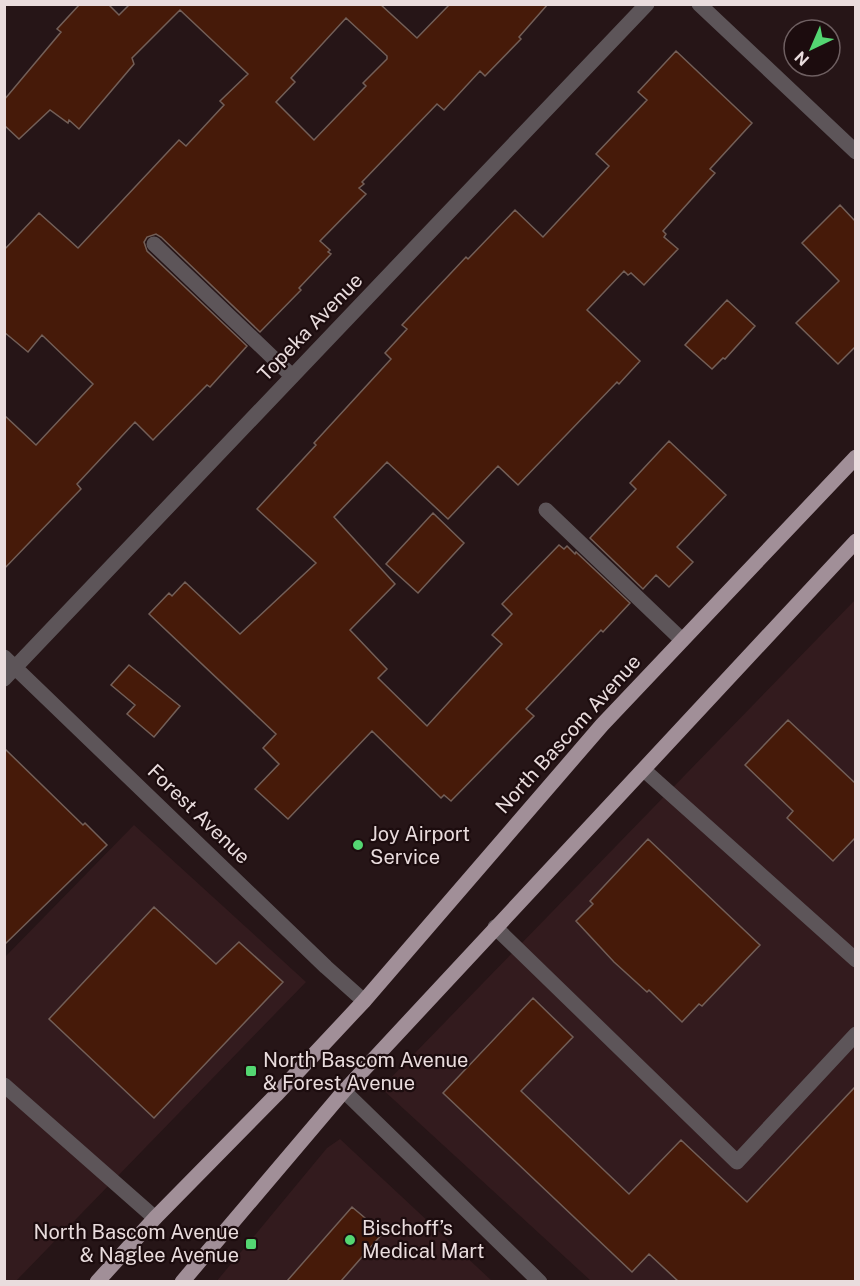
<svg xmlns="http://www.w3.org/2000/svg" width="860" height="1286" viewBox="0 0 860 1286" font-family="'Public Sans',sans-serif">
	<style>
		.built { fill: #331b1e }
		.building { fill: #461a09; stroke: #735f58; stroke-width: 1.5; fill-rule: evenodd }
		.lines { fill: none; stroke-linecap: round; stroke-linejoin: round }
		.lane { stroke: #5d5559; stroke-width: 15 }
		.street { stroke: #5d5559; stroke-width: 15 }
		.primary { stroke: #a18f98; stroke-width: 15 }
		.poi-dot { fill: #54d672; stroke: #1c0c0e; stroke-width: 2 }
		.labels { text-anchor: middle; stroke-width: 4.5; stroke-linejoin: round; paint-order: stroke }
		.street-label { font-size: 20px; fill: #e9dcdd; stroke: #1c0c0e }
		.poi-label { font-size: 20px; fill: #e9dcdd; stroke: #1c0c0e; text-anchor: start }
	</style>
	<rect width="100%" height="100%" fill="#261517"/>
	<path class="built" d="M855 600V1281H591L381 1088Z
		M134 825 306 982 16 1281 5 1282V957Z
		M340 1139 492 1281 216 1282 327 1148Z"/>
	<path class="building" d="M80 4H108L119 15 130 4H380L417 38 450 4H548L519 37 521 39 485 76 480 71 444 110 437 104 362 182 364 184 359 188 366 194 320 241 330 250 328 252 331 254 299 288 301 290 260 332 161 237 156 234 147 237 144 242 147 251 247 346 210 387 207 385 153 440 135 422 77 484 81 489 4 569V415L36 445 93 384 42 335 28 352 4 332V250L39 213 78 248 179 140 186 146 224 105 220 101 248 74 180 10 132 58 134 64 79 129 69 120 68 123 50 110 19 139 4 125V100L61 32 57 29ZM346 18 387 56V59L363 83 366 86 314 140 276 102 295 82 291 78Z
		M676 51 752 123 710 169 715 173 663 231 666 234 664 237 678 249 644 285 631 273 628 275 624 271 587 310 640 361 619 384 617 382 518 485 498 466 448 519 387 462 334 517 395 584 350 630 387 669 378 678 427 726 502 644 492 635 512 614 502 604 559 545 564 549 567 546 575 554 576 552 630 603 603 632 601 630 526 709 534 716 451 801 444 795 441 798 372 731 288 819 255 789 279 764 263 748 276 734 149 614 169 593 172 596 185 582 240 634 316 563 257 509 316 445 314 443 391 359 385 353 407 329 402 325 466 257 468 259 515 210 543 237 609 166 596 154 647 100 638 92Z
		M840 205 855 221V347L838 364 796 323 839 281 802 243Z
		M727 300 755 326 725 359 723 358 712 369 685 345Z
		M669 441 726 495 677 547 693 562 669 587 656 575 643 589 590 538 636 489 630 483Z
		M433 513 464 543 418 593 386 564Z
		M129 665 180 706 154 737 127 714 135 705 111 685Z
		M788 720 855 783V838L833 861 787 818 793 811 745 765Z
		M4 748 83 825 85 823 107 845 4 945Z
		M648 839 760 945 702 1006 699 1004 682 1022 649 990 647 992 614 962 576 921 593 904 590 901Z
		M154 907 216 964 239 942 283 982 154 1118 49 1019Z
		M533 998 573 1037 521 1091 629 1194 681 1140 747 1202 855 1087V1281H678L649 1254 632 1272 443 1093Z
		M352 1207 383 1233 341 1281H287Z"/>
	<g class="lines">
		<path class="lane" d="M154 244 292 376
			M546 510 682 640
			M644 770 856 960
			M495 927 737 1162 856 1034
			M4 1085 155 1218"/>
		<path class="street" d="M699 4 856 152
			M4 657 326 967 364 1001
			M4 679 647 4
			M344 1091 540 1282"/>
		<path class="primary" d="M97 1282 155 1218 276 1095 364 1001 602 725 856 457
			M182 1282 344 1091 856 541"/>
	</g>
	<g class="poi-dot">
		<circle cx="358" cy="845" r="6"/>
		<rect x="245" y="1065" width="12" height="12" rx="3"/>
		<circle cx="350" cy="1240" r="6"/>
		<rect x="245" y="1238" width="12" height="12" rx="3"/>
	</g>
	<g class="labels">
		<g class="street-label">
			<text transform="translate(310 327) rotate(-46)" y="7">Topeka Avenue</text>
			<text transform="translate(568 734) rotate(-48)" y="7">North Bascom Avenue</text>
			<text transform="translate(199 814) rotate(44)" y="7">Forest Avenue</text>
		</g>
		<g class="poi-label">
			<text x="370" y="841">Joy Airport<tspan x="370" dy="23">Service</tspan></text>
			<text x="263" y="1067">North Bascom Avenue<tspan x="263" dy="23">&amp; Forest Avenue</tspan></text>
			<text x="362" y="1235">Bischoff’s<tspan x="362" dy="23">Medical Mart</tspan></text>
			<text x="239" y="1239" text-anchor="end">North Bascom Avenue<tspan x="239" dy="23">&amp; Naglee Avenue</tspan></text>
		</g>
	</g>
	<rect width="860" height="1286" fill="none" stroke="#e9dcdd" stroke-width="12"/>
	<g transform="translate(812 48) rotate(224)"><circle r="28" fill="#1c0c0e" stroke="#6e5f61" stroke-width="1.5"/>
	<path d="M0-4.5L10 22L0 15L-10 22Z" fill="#54d672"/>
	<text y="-9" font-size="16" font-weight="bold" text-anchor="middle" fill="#e9dcdd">N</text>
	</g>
</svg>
